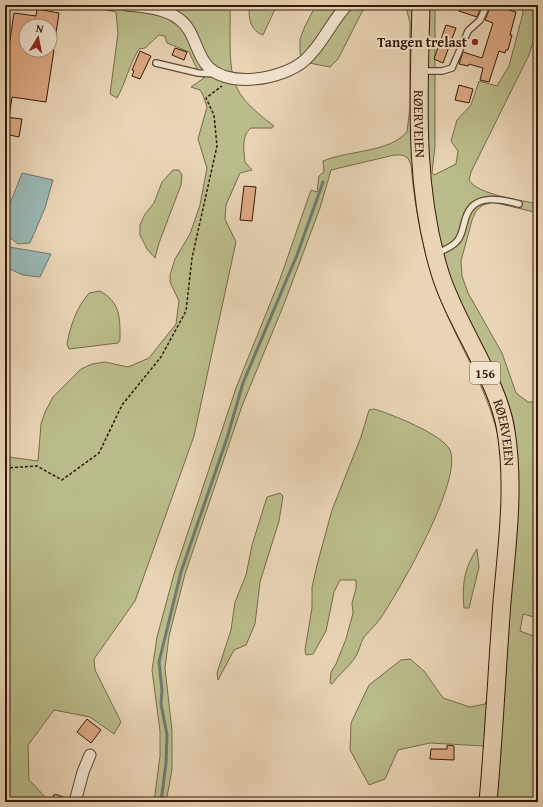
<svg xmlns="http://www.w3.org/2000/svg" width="543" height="807" viewBox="0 0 543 807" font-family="'Gentium Book Plus',serif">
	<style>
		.green { fill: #babc8b; stroke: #776a4a }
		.water { fill: #99b8b4; stroke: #71786f }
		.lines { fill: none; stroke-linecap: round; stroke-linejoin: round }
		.stream { stroke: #71786f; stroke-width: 3 }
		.building { fill: #dda984; stroke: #341908 }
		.service-casing { stroke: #614833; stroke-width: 8 }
		.minor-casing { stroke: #614833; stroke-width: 13 }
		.primary-casing { stroke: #341908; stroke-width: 19 }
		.path { stroke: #341908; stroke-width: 1.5; stroke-dasharray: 3 2; stroke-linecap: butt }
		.service { stroke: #f1e4cf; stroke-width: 5.5 }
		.minor { stroke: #f1e4cf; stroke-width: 11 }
		.primary { stroke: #e9d5b5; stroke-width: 17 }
		.poi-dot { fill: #8f2418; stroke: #f1e4cf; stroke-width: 1.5 }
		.labels { text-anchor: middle; stroke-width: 4; stroke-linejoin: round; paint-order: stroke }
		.shield { fill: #f1e4cf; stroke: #6d5644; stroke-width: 1 }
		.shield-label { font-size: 13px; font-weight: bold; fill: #341908 }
		.poi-label { font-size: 14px; font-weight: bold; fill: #341908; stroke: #f1e4cf; text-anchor: end }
		.street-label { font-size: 14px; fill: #341908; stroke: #f1e4cf }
	</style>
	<rect width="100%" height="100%" fill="#e9d5b5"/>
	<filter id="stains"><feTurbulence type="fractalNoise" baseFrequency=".005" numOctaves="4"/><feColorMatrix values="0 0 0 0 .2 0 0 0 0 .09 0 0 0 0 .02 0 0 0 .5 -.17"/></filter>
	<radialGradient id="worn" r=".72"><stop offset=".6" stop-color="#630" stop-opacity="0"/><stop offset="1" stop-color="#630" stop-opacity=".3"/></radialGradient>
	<path class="green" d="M98 5H230C231 28 227 69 237 88 243 102 261 116 274 126L272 128H251C241 136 244 150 245 162L252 170 240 173 226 205 225 219 236 242 194 436 135 601 94 659 95 670 121 722 114 734 90 717 54 710 28 745 29 780 50 802H5V455L9 457 38 461 41 424 45 412 53 397 81 369 92 364 105 362 128 367 149 358 176 324 179 301 170 282V275L175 259 190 234 200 205 207 168 198 139 207 107 203 95 200 90 191 87 204 78 197 69 189 52 167 43 165 36 159 35 145 48 139 49C129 65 126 82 117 98L110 94 118 33 116 12 97 8Z
		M250 5H277L263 35C251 32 247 16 250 5Z
		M316 5H372L363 10 338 59 330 67 309 63 300 54V39L305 26Z
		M403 5H435V146L432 173 434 175 456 164 458 151 451 141 457 120 471 105 479 81 497 86 509 66 523 13 522 5H538V26L529 55 471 172 469 180C478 195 521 200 538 204V213L493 202 483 205 476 211 472 220 461 261 462 276 468 293 502 353 516 393 528 402H534L538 397V618L523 614 520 631 536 637 533 672 538 673V802H480L485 746 430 743 398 750 385 779 369 785 350 750 351 723 369 685 401 660 410 659 424 671 443 698 470 707 485 704 488 697C491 651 495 606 498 561 501 517 507 471 496 428 484 383 459 345 442 303 424 259 415 211 411 165L408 158 402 155H394L331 170 320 208 284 304 242 406 185 574 169 636 165 668 172 731V770L166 802H154L160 756V731L152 670 157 637 174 574 236 388 280 279 311 190 317 192 319 176 324 172 323 161C349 150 388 153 407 132L410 107V23L407 11Z
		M173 170H179L182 175 181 185 159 243 155 258 147 249 140 235V225L145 214 154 203 162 182Z
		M100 291C121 303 120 318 120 340L118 343 69 349 67 344C70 326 77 307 89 293Z
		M374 409C391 414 442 434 450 450 463 480 400 589 382 616 377 624 370 630 364 637 360 644 359 653 354 659 348 668 339 674 332 684L330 683 331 672 336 664 346 639 353 613 352 603 356 589V580H340L334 592 326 631 313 654 306 655 305 650 312 608V587L317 565 332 510 361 437 369 410Z
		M280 493 283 496 279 521 260 582 255 624 246 645 234 650 218 680 217 673 231 630 235 602 246 575 252 545 267 497Z
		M477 549 479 567 469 608H464C462 585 464 568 477 549Z"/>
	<path class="water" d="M22 173 53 180 45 208 30 243 18 244 8 236 9 206Z
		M9 247 51 254 40 277 23 275 5 267V259Z"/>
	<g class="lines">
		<path class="stream" d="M161 802 166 763 167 735 161 704 162 690 159 662 181 572 227 438 243 383 297 255 323 182"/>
	</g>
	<path class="building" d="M461 5H482L477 17 459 11Z
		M491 5H510L509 10 516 12 510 35H512L508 50H506L505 53 499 51 489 82 480 80 483 68 469 64 468 66 459 64 463 52 482 58 493 23 485 20Z
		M37 9 59 13 54 46H50V26H26V50H54L46 102 12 97 9 117H5V73L14 13 36 16Z
		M446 25 456 28 443 63 434 59Z
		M175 48 187 52 184 60 172 55Z
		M140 51 151 56 140 79 132 76 134 71 132 70Z
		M459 85 473 89 469 103 455 100Z
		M5 117 22 119 19 137 5 134Z
		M244 186 256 187 252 221 240 220Z
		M87 719 101 730 91 743 77 732Z
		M447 745 454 746V760L430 759 431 749H447Z"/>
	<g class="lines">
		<g class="service-casing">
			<path id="service" d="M156 63 198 73 215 74
				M429 71H442L452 68 468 31 480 20 487 5
				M437 253C444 250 453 247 458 240 463 233 463 225 466 217 474 193 500 199 519 204
				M56 798 66 802"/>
		</g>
		<g class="minor-casing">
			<path id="minor" d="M127 5C145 7 164 8 179 19 194 30 195 49 205 63 224 90 283 80 305 60 322 45 331 22 347 5
				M75 802 83 772 90 755"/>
		</g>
		<g class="primary-casing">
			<g id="primary">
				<path id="s1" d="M421 5C419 95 413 185 440 273 456 325 498 379 506 431 515 488 507 545 502 602 497 669 494 735 488 802"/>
			</g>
		</g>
		<path class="path" d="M5 468 37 466 62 480 99 453 122 405 161 357 186 311 192 258 217 146 214 115 206 98 222 86"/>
		<use href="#service" class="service"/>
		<use href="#minor" class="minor"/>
		<use href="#primary" class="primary"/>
	</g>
	<circle class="poi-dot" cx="475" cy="42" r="4"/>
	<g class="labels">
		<rect class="shield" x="470" y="362" width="30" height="22" rx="3"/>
		<g class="shield-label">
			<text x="485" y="378">156</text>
		</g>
		<g class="poi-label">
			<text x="467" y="47">Tangen trelast</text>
		</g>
		<g class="street-label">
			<text dy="5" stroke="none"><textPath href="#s1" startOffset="119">RØERVEIEN</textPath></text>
			<text dy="5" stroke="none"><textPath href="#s1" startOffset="443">RØERVEIEN</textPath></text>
		</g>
	</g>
	<rect width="543" height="807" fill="none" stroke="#e9d5b5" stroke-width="20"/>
	<rect x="6" y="6" width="531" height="795" fill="none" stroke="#341908" stroke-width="2"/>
	<rect x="10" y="10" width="523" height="787" fill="none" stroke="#341908"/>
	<g transform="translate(38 38) rotate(10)"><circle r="19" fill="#f1e4cf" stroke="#a5937f"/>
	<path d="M0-3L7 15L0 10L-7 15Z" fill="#8f2418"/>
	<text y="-6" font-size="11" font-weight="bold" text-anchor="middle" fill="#341908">N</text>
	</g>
	<rect width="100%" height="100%" filter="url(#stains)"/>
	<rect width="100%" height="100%" fill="url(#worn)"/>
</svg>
